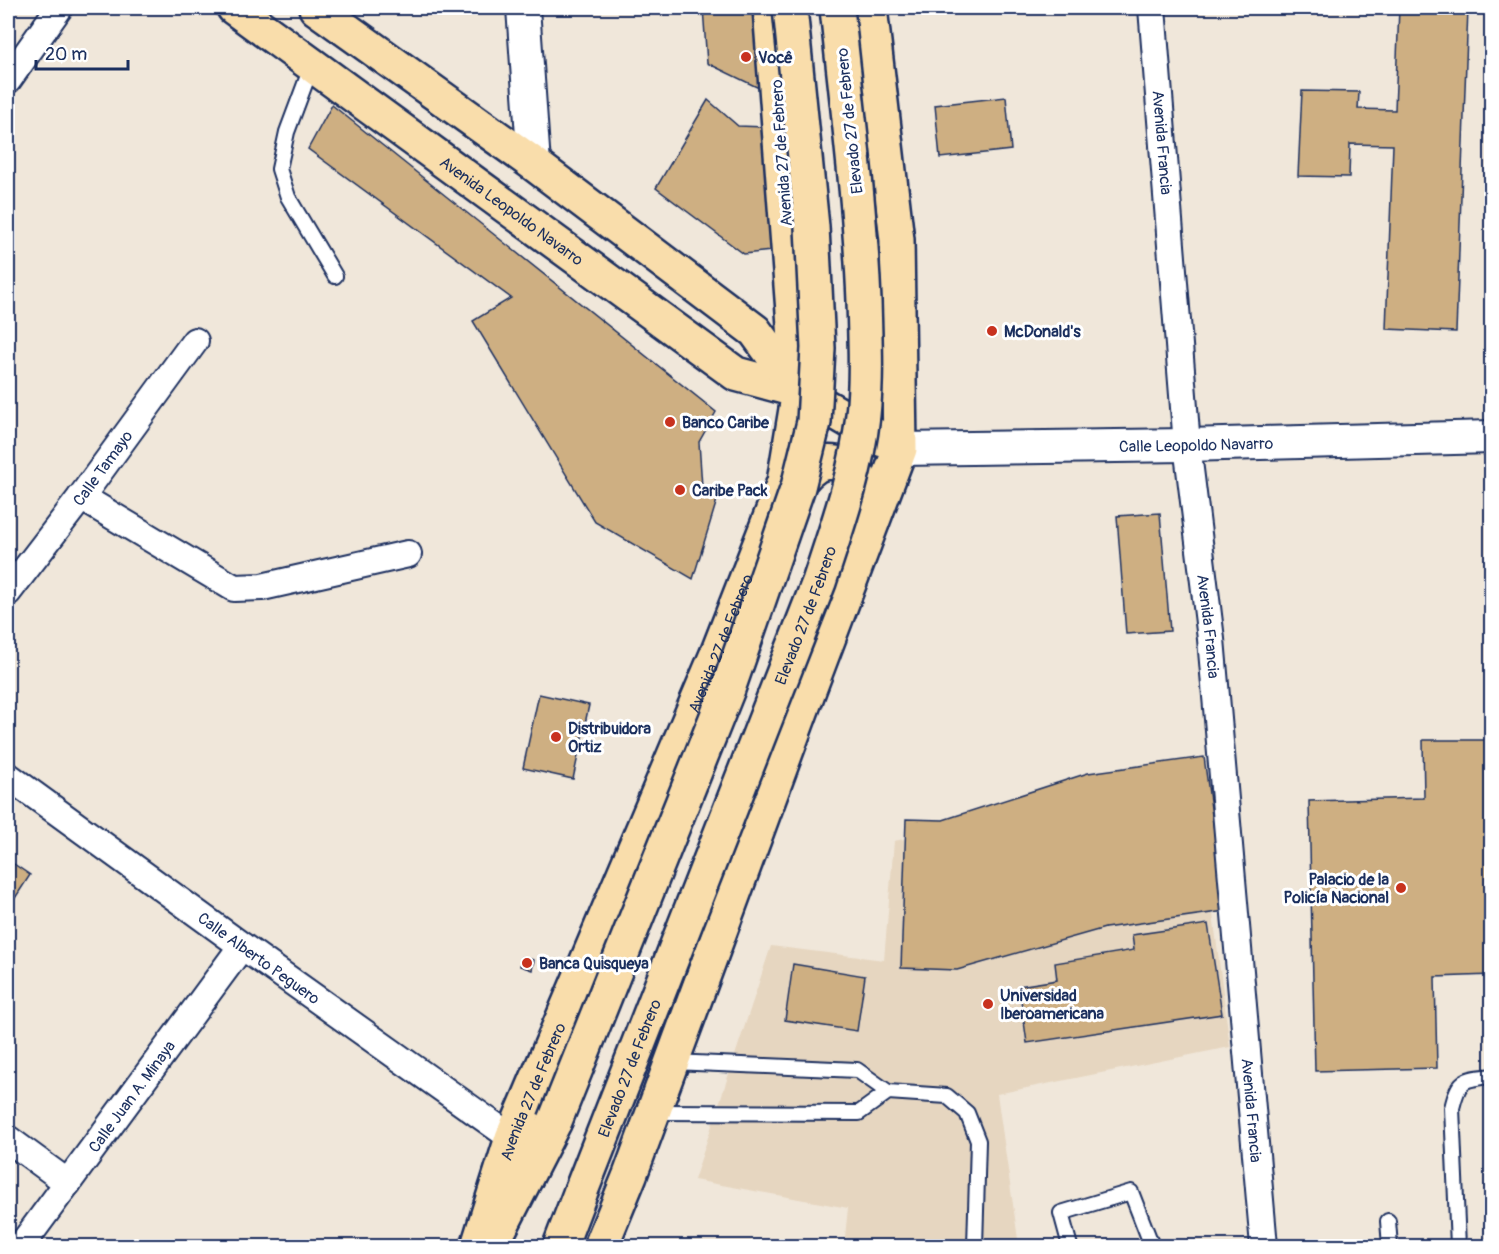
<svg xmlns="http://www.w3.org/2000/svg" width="1499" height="1254" viewBox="0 0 1499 1254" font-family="Pangolin,sans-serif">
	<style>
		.built { fill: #e6d6c0 }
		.building { fill: #ceaf82; stroke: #1b2f5e; stroke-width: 1.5 }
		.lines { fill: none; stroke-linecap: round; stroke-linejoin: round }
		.service-casing { stroke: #1b2f5e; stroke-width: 18 }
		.minor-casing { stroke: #1b2f5e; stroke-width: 30 }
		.tertiary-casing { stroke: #1b2f5e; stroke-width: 36 }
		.primary-casing { stroke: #1b2f5e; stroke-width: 38 }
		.motorway-casing { stroke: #1b2f5e; stroke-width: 38 }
		.service { stroke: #fff; stroke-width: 14 }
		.minor { stroke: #fff; stroke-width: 26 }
		.tertiary { stroke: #fff; stroke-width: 32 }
		.primary { stroke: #f9ddab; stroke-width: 33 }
		.motorway { stroke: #f9ddab; stroke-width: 33 }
		.motorway-bridge-casing { stroke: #1b2f5e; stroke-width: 38; stroke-linecap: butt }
		.motorway-bridge { stroke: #f9ddab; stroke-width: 33 }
		.poi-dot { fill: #c8321e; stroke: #fff; stroke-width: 2 }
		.labels { text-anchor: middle; stroke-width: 6; stroke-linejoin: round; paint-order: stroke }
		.poi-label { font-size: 16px; font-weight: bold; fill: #1b2f5e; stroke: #fff; text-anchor: start }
		.street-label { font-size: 16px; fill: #1b2f5e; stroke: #fff }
	</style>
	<rect width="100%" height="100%" fill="#f0e7da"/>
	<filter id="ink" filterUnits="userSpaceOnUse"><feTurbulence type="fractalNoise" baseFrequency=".0167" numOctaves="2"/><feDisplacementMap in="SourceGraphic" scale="12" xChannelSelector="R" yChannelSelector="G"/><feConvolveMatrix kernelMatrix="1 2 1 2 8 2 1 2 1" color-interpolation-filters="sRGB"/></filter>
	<g filter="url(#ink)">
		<path class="built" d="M1197 789 1230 1047 997 1094 1019 1246H844L848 1208 694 1180 771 946 884 960 894 841 994 822Z"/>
		<path class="building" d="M703 8H757L763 90 707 63Z
			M1399 8H1468L1456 332 1386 329 1393 145 1350 144 1349 177 1298 176 1302 91 1359 92 1358 109 1395 110Z
			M1006 97 1011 150 940 158 935 105Z
			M708 100 738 126 766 127 771 251 744 254 656 188Z
			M332 105 716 412 699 442 702 487 717 500 693 579 595 522 473 321 511 298 308 149Z
			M1160 513 1170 631 1126 634 1117 516Z
			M539 694 589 705 573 779 523 768Z
			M1423 740H1492V975L1435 977 1437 1068 1315 1071 1309 801 1424 798Z
			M1204 757 1225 911 1105 928 957 970 901 968 906 819 943 820 1088 773Z
			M8 860 30 875 8 909Z
			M1208 924 1222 1014 1027 1043 1019 986 1057 980 1055 963 1134 950 1132 935Z
			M522 957 534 960 532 970 520 966Z
			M793 964 865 976 857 1031 785 1020Z"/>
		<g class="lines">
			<g class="service-casing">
				<path id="service" d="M312 65 287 132 279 169 288 197 335 276
					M672 1062 857 1070 888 1092 947 1096 967 1113 978 1141 975 1246
					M654 1112 859 1113 888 1092
					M1388 1221 1390 1246
					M1070 1246 1061 1213 1131 1192 1152 1246
					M1458 1246 1452 1108C1459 1079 1463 1079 1492 1076"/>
			</g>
			<g class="minor-casing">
				<g id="minor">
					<path id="s1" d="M1152 8 1187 445 1211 639 1264 1246"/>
					<path d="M8 80 59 8"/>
					<path d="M81 497 234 588 262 587 408 554"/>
					<path id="s2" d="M8 592 81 497 195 341"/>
					<path id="s3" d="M8 776 242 946 512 1138"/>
					<path d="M8 1139 68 1183"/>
					<path id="s4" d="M21 1246 242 946"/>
				</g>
			</g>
			<g class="tertiary-casing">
				<g id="tertiary">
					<path d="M523 8 534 164"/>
					<path id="s5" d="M900 449 1187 445 1492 437"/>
				</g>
			</g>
			<g class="primary-casing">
				<g id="primary">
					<path id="s6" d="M234 8 736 374 799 391 883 440"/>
					<path d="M316 8 534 164 755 331 799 391"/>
					<path d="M792 496C796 485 805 473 816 466 828 459 846 463 856 473 862 479 863 488 864 496"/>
					<path id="s7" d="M478 1246 512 1138 717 654 784 482 799 391 770 8"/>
					<path d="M601 1246 630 1175 809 690 900 449 897 240 870 8"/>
				</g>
			</g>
			<g class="motorway-casing">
				<path id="motorway" d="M491 1246 555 1121
					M560 1246 581 1191"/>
			</g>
			<use href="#service" class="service"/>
			<use href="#minor" class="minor"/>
			<use href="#tertiary" class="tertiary"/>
			<use href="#primary" class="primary"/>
			<use href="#motorway" class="motorway"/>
			<g class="motorway-bridge-casing">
				<g id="motorway-bridge">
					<path d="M555 1121 728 689 798 487 814 422 818 348 812 227 790 8"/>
					<path id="s8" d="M581 1191 819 582C837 527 857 472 863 415 867 377 865 339 864 301 860 203 847 105 837 8"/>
				</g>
			</g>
			<use href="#motorway-bridge" class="motorway-bridge"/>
		</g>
	</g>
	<g class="poi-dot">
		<circle cx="746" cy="57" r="6"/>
		<circle cx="992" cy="331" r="6"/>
		<circle cx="670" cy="422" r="6"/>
		<circle cx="680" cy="490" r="6"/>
		<circle cx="556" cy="737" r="6"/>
		<circle cx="1401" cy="888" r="6"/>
		<circle cx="527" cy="963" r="6"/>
		<circle cx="988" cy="1004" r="6"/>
	</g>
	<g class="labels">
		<g class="poi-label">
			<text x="758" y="63">Você</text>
			<text x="1004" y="337">McDonald's</text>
			<text x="682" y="428">Banco Caribe</text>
			<text x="692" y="496">Caribe Pack</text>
			<text x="568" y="734">Distribuidora<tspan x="568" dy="18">Ortiz</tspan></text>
			<text x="1389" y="885" text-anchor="end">Palacio de la<tspan x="1389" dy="18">Policía Nacional</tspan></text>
			<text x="539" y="969">Banca Quisqueya</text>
			<text x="1000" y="1001">Universidad<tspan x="1000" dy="18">Iberoamericana</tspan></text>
		</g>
		<g class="street-label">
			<text transform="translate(849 121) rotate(-96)" y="6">Elevado 27 de Febrero</text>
			<text dy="6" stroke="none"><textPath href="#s1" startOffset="135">Avenida Francia</textPath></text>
			<text transform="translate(781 153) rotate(-94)" y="6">Avenida 27 de Febrero</text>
			<text dy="6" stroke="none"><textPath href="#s6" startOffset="344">Avenida Leopoldo Navarro</textPath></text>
			<text dy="6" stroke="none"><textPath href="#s5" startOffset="296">Calle Leopoldo Navarro</textPath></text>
			<text dy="6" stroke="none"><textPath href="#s2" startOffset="156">Calle Tamayo</textPath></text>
			<text dy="6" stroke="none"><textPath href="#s8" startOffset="618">Elevado 27 de Febrero</textPath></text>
			<text dy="6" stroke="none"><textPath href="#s1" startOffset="621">Avenida Francia</textPath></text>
			<text dy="6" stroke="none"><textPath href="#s7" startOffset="650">Avenida 27 de Febrero</textPath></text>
			<text dy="6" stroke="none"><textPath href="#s3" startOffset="310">Calle Alberto Peguero</textPath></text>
			<text dy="6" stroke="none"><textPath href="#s8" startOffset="132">Elevado 27 de Febrero</textPath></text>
			<text dy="6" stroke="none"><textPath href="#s7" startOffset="164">Avenida 27 de Febrero</textPath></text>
			<text dy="6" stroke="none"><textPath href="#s4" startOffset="186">Calle Juan A. Minaya</textPath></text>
			<text dy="6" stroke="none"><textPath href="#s1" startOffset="1107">Avenida Francia</textPath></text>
		</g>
	</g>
	<rect width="1499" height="1254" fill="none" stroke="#fff" stroke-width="30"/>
	<rect x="15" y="15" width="1469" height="1224" fill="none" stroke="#1b2f5e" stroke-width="2" filter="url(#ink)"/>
	<path d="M36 60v9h92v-9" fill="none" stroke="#1b2f5e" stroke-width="3"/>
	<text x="45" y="60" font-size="18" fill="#1b2f5e" stroke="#ffffff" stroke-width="4.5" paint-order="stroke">20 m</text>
</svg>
